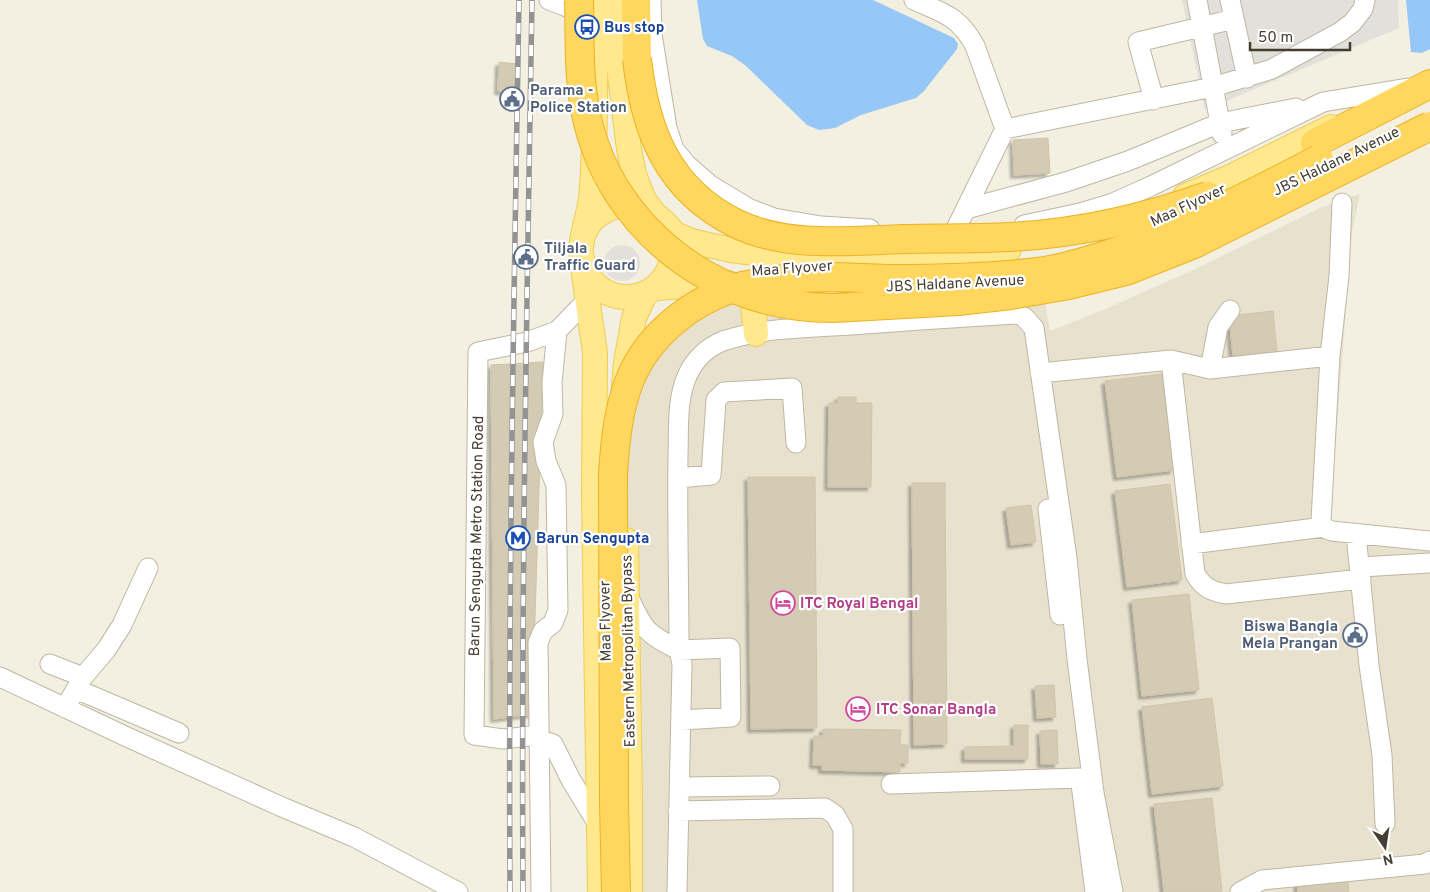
<svg xmlns="http://www.w3.org/2000/svg" width="1430" height="892" viewBox="0 0 1430 892" font-family="Overpass,sans-serif">
	<style>
		.residential { fill: #e7e1ce }
		.parking { fill: #e2e0da }
		.water { fill: #95c7f7 }
		.building { fill: #d4cbb5; stroke: #d0c4a8; filter: url(#shadow) }
		.lines { fill: none; stroke-linecap: round; stroke-linejoin: round }
		.minor-casing { stroke: #beb7a3; stroke-width: 21 }
		.major-casing { stroke: #efcd52; stroke-width: 26 }
		.highway-casing { stroke: #ecb221; stroke-width: 30 }
		.minor { stroke: #fff; stroke-width: 19 }
		.major { stroke: #ffe88d; stroke-width: 24 }
		.highway { stroke: #ffd75f; stroke-width: 28 }
		.rail-casing { stroke: #939393; stroke-width: 5.5 }
		.rail { stroke: #fff; stroke-width: 4; stroke-dasharray: 11; stroke-linecap: butt }
		.highway-bridge-casing { stroke: #ecb221; stroke-width: 30; stroke-linecap: butt }
		.highway-bridge { stroke: #ffd75f; stroke-width: 28 }
		.labels { text-anchor: middle; stroke-width: 4.5; stroke-linejoin: round; paint-order: stroke }
		.transit-label { font-size: 15px; font-weight: bold; fill: #164399; stroke: #fff; text-anchor: start }
		.service-label { font-size: 15px; font-weight: bold; fill: #4e5e75; stroke: #fff; text-anchor: start }
		.street-label { font-size: 15px; fill: #443e31; stroke: #fff }
		.hotel-label { font-size: 15px; font-weight: bold; fill: #b23c85; stroke: #fff; text-anchor: start }
	</style>
	<defs>
		<filter id="shadow"><feDropShadow dx="-3.5" dy="3.5" stdDeviation="1" flood-color="#0004"/></filter>
	</defs>
	<rect width="100%" height="100%" fill="#f3efe1"/>
	<path class="residential" d="M1360 194 1352 232 1330 514 1333 521 1430 533V892H616L622 405 673 323 751 296 1043 290 1050 331 1105 309 1193 270 1322 207Z"/>
	<path class="parking" d="M1182 0H1398L1399 28 1205 110Z
		M604 263a18 18 0 1 1 36 0a18 18 0 1 1-36 0Z"/>
	<path class="water" d="M697 0H873L954 38 958 44 957 49 924 91 916 98 861 115 835 128 819 130 807 125 745 65 732 56 707 46 703 39Z
		M1406 0H1430V49L1422 53 1411 52Z"/>
	<path class="building" d="M499 62 517 64 515 93 498 91Z
		M1048 138 1050 173 1014 175 1013 140Z
		M1273 311 1277 352 1233 356 1229 316Z
		M543 362 532 714 494 719 491 365Z
		M1162 374 1174 470 1117 477 1105 381Z
		M838 397H856V403H872L871 487H828L829 403H838Z
		M748 477H815L817 728 751 729Z
		M912 483H945L947 744 914 745Z
		M1170 484 1182 580 1127 587 1115 491Z
		M1031 505 1036 542 1011 545 1006 508Z
		M1189 594 1199 690 1142 696 1132 600Z
		M1054 685 1056 717 1037 718 1035 686Z
		M1212 698 1223 786 1152 794 1142 707Z
		M1014 725H1028V759H965V747L1014 746Z
		M823 729 901 730 900 745H908V763H900V772L822 770V765H813L814 736H823Z
		M1057 730 1058 764H1041L1040 731Z
		M1212 798 1222 892H1164L1154 804Z
		M1347 876 1349 892H1298L1297 883Z"/>
	<g class="lines">
		<g class="minor-casing">
			<path id="minor" d="M549 0 565 6 587 17
				M651 0 652 34 667 128 674 149 687 165 710 185 748 208 774 218 821 226 870 229
				M914 0C943 13 959 16 975 46L1005 129 947 247
				M1197 0 1222 134
				M1230 0 1247 78
				M1154 100 1138 42 1234 19
				M1005 129 1213 87 1272 69 1340 32 1352 23 1363 9 1365 0
				M1342 203 1339 276 1330 356 1321 521 1324 528 1332 531 1430 541
				M966 209 1066 182 1128 161 1220 123 1296 108
				M1024 225 1080 213 1113 203 1151 186 1323 102 1408 88
				M588 299 557 331 527 342 478 352 474 735 503 739 530 736 553 744 571 780 599 826
				M1171 360 1195 574C1204 588 1210 591 1226 594L1361 579
				M1210 369 1218 327 1230 310
				M1040 373 1171 360 1210 369 1330 356
				M678 478 711 475 716 400 724 392 792 388 796 443
				M1048 509 1060 615
				M1356 534 1369 665 1382 755 1385 824
				M1191 544 1324 527
				M1360 567 1430 563
				M628 596C644 630 645 633 679 650L682 664 677 892
				M50 664 83 677
				M0 677 127 737 282 807 354 837 458 892
				M76 689 179 733
				M65 708 83 677 106 650 122 625 148 568
				M682 720 731 717 730 648 679 650C679 585 677 521 678 456 679 430 676 399 688 374 695 359 708 347 723 341 760 328 812 327 851 325 907 321 962 317 1018 314L1024 317 1034 328 1067 558 1077 659 1094 793 1113 892
				M891 784 1080 778
				M1081 784 1095 892
				M679 787 770 786
				M678 811 825 808 835 815 843 829V892
				M541 892 538 643 543 631 553 623 558 610 556 485 546 461 543 442 553 414 552 383 557 331
				M1240 892 1262 880 1425 864 1430 861"/>
		</g>
		<g class="major-casing">
			<path id="major" d="M617 0 618 59 629 149 634 175 644 200 653 212
				M1185 196 1230 177 1331 127
				M664 222 675 234 691 241 731 250 754 253 786 255H944L1009 249
				M583 235C586 230 589 223 593 219 612 202 639 200 658 217 668 226 675 240 673 254 665 312 587 311 581 253 580 246 583 238 584 231 586 220 590 209 591 197 593 181 593 164 594 148 596 99 595 49 595 0
				M583 268 595 353 594 495 600 892
				M751 283 756 334
				M655 288 728 283
				M624 387 626 362 634 318 645 294
				M626 540 630 801V892"/>
		</g>
		<g class="highway-casing">
			<path id="highway" d="M636 0 637 59
				M1315 143 1430 84"/>
		</g>
		<use href="#minor" class="minor"/>
		<use href="#major" class="major"/>
		<use href="#highway" class="highway"/>
		<g class="rail-casing">
			<path id="rail" d="M510 892C508 595 514 297 519 0
				M523 892C521 595 527 297 532 0"/>
		</g>
		<use href="#rail" class="rail"/>
		<g class="highway-bridge-casing">
			<path id="highway-bridge" d="M579 0C580 38 578 76 586 114 610 230 717 309 834 308L958 301 1011 295 1069 285 1126 271 1194 244 1430 126
				M637 59C645 130 667 189 735 223 785 248 848 241 903 239 938 238 973 239 1009 237 1076 234 1145 218 1208 196
				M616 892 614 802 613 474C615 443 618 411 629 382 647 335 694 298 742 286 757 283 773 280 788 279 822 275 857 278 891 279 941 279 993 278 1044 271 1070 267 1096 258 1122 250 1190 226 1254 193 1319 159"/>
		</g>
		<use href="#highway-bridge" class="highway-bridge"/>
	</g>
	<defs>
		<g id="bus-ring" transform="scale(1.25)"><circle r="9.5" fill="#fff" stroke="#1a4fb4" stroke-width="1.5"/><path d="M-5-6H5V4H4V6H2V4H-2V6H-4V4H-5ZM-3.5-4V0h7V-4ZM-3.5 1.2v1.5H-2V1.2ZM2 1.2v1.5H3.5V1.2Z" fill="#1a4fb4"/></g>
		<g id="civic-ring" transform="scale(1.25)"><circle r="9.5" fill="#fff" stroke="#5c6f8a" stroke-width="1.5"/><path d="M-.6-6.5H3V-4.5H.6V-3L4-1V1h2V6H-6V1h2V-1L-.6-3ZM-1.2 2.5V6h2.4V2.5Z" fill="#5c6f8a"/></g>
		<g id="metro-ring" transform="scale(1.25)"><circle r="9.5" fill="#fff" stroke="#1a4fb4" stroke-width="1.5"/><path d="M-5.5 5V-5H-3L0 0L3-5H5.5V5H3V-.5L0 4L-3-.5V5Z" fill="#1a4fb4"/></g>
		<g id="hotel-ring" transform="scale(1.25)"><circle r="9.5" fill="#fff" stroke="#d1479c" stroke-width="1.5"/><path d="M-6-4.5h1.5V1H6V5H4.5V3h-9V5H-6ZM-4 0a1.8 1.8 0 1 1 3.6 0ZM.5 0V-2.5h3Q6-2.5 6 0Z" fill="#d1479c"/></g>
	</defs>
	<g fill-rule="evenodd">
		<use href="#bus-ring" x="587" y="27"/>
		<use href="#civic-ring" x="512" y="99"/>
		<use href="#civic-ring" x="526" y="257"/>
		<use href="#metro-ring" x="518" y="538"/>
		<use href="#hotel-ring" x="783" y="603"/>
		<use href="#civic-ring" x="1355" y="635"/>
		<use href="#hotel-ring" x="858" y="709"/>
	</g>
	<g class="labels">
		<g class="transit-label">
			<text x="604" y="32">Bus stop</text>
			<text x="536" y="543">Barun Sengupta</text>
		</g>
		<g class="service-label">
			<text x="530" y="95">Parama -<tspan x="530" dy="17">Police Station</tspan></text>
			<text x="544" y="253">Tiljala<tspan x="544" dy="17">Traffic Guard</tspan></text>
			<text x="1338" y="631" text-anchor="end">Biswa Bangla<tspan x="1338" dy="17">Mela Prangan</tspan></text>
		</g>
		<g class="street-label">
			<text transform="translate(1336 161) rotate(-26)" y="5">JBS Haldane Avenue</text>
			<text transform="translate(1188 205) rotate(-25)" y="5">Maa Flyover</text>
			<text transform="translate(792 268) rotate(-4)" y="5">Maa Flyover</text>
			<text transform="translate(955 283) rotate(-3)" y="5">JBS Haldane Avenue</text>
			<text transform="translate(476 536) rotate(-89)" y="5">Barun Sengupta Metro Station Road</text>
			<text transform="translate(605 621) rotate(-91)" y="5">Maa Flyover</text>
			<text transform="translate(628 651) rotate(-91)" y="5">Eastern Metropolitan Bypass</text>
		</g>
		<g class="hotel-label">
			<text x="800" y="608">ITC Royal Bengal</text>
			<text x="876" y="714">ITC Sonar Bangla</text>
		</g>
	</g>
	<g transform="translate(1385 847) rotate(167)" stroke="#ffffff" stroke-width="4" paint-order="stroke">
	<path d="M0-4L9 19L0 12L-9 19Z" fill="#443e31"/>
	<text y="-8" font-size="14" font-weight="bold" text-anchor="middle" fill="#443e31">N</text>
	</g>
	<path d="M1250 42v8h100v-8" fill="none" stroke="#443e31" stroke-width="2.5"/>
	<text x="1258" y="42" font-size="15" fill="#443e31" stroke="#ffffff" stroke-width="4" paint-order="stroke">50 m</text>
</svg>
